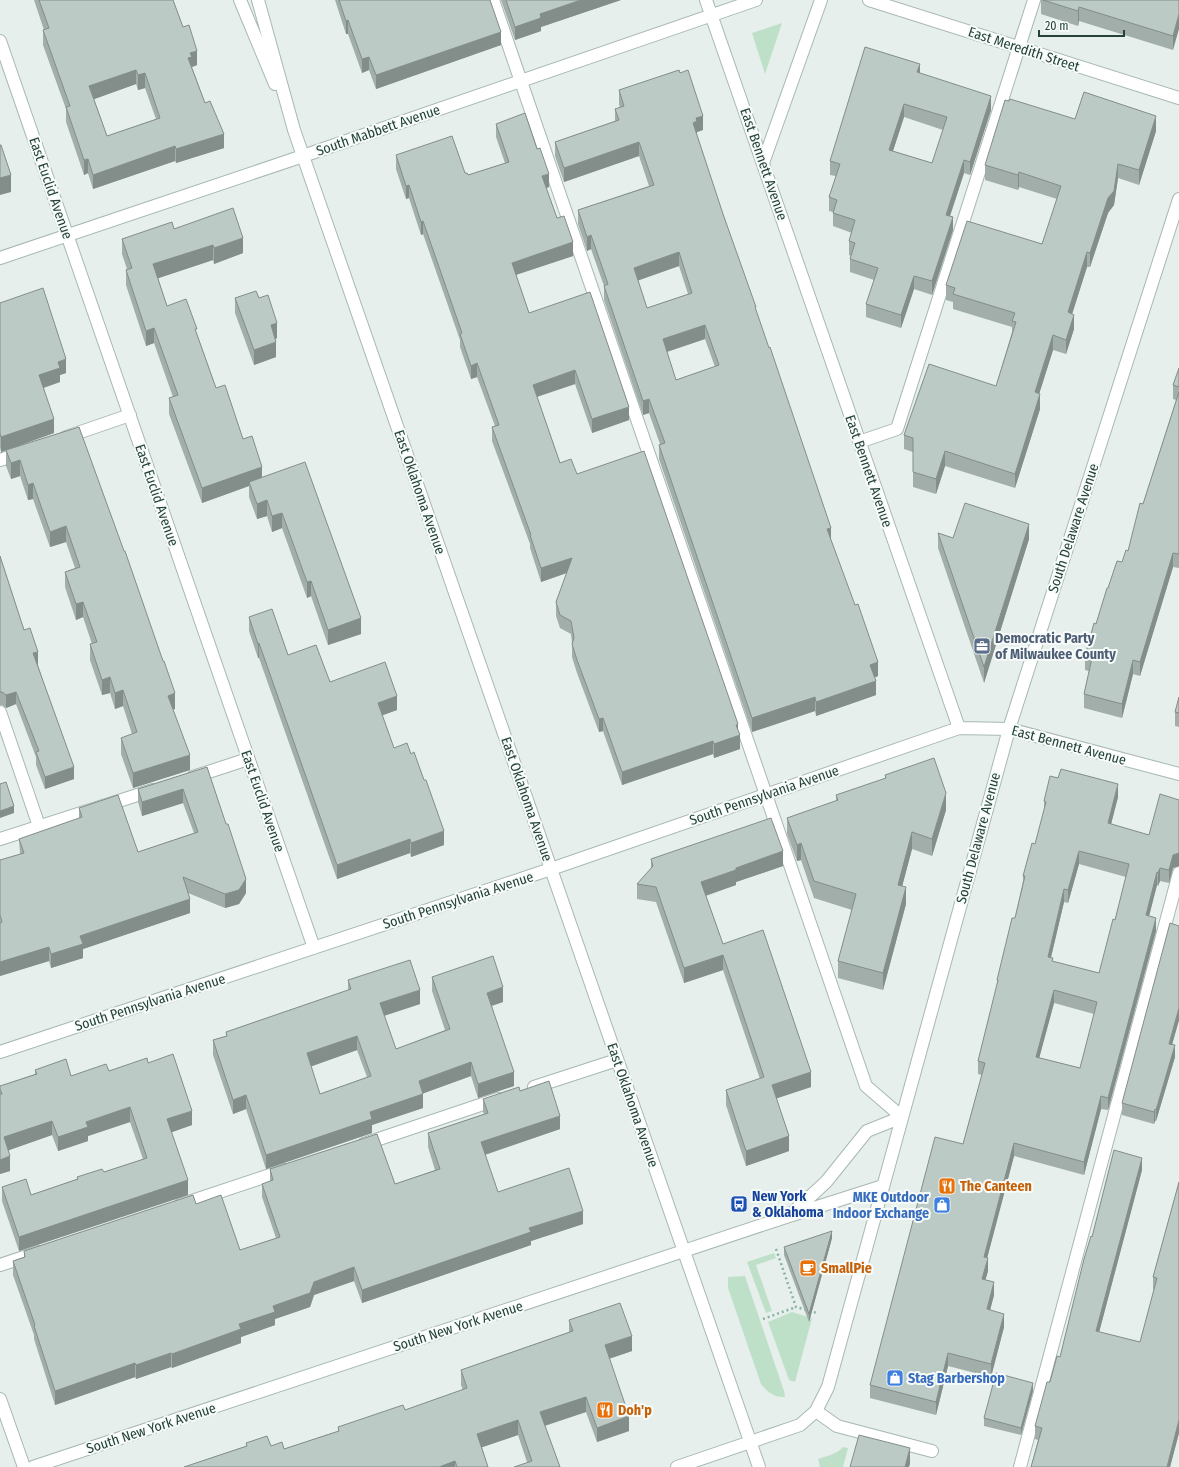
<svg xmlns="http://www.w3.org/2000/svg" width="1179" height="1467" viewBox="0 0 1179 1467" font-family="'Fira Sans Condensed',sans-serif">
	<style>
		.grass { fill: #bfe0c8 }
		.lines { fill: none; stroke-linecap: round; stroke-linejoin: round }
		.minor-casing { stroke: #a8b8b2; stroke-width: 14 }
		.path { stroke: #86b3a5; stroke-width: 2.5; stroke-dasharray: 2 3; stroke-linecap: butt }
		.minor { stroke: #fff; stroke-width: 12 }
		.wall { fill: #a1aea9; fill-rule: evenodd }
		.shaded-wall { fill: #838d89 }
		.building { fill: #bbcac4; stroke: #838d89; fill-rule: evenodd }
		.labels { text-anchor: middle; stroke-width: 4; stroke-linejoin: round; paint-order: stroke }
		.street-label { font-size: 14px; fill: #24423a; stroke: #f7fbf9 }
		.service-label { font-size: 14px; font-weight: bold; fill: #4e5e75; stroke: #f7fbf9; text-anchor: start }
		.food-label { font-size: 14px; font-weight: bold; fill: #c56008; stroke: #f7fbf9; text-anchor: start }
		.transit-label { font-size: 14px; font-weight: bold; fill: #164399; stroke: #f7fbf9; text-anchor: start }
		.shop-label { font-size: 14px; font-weight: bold; fill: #366cbe; stroke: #f7fbf9; text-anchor: end }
	</style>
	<rect width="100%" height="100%" fill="#e6efeb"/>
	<path class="grass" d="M782 23 765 74 752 33Z
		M774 1253 776 1258 756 1265 772 1311 766 1313 747 1262Z
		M745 1276 784 1391 785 1397C775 1398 767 1392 761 1384L728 1288V1277Z
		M792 1312 812 1318 795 1382 789 1380 768 1322Z
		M843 1447 848 1448 843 1467H820L818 1459C827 1456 837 1454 843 1447Z"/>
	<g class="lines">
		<g class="minor-casing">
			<path id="minor" d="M240 0 275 84
				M258 0 294 130 759 1467
				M493 0 866 1086 902 1117 867 1131 826 1182 789 1216
				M706 0 959 728 1009 729 1179 774
				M869 0 1179 98
				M0 41 314 948
				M763 163 821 0
				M0 258 303 156 756 0
				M66 437 130 415
				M859 442 897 429 1034 0
				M0 460 21 453
				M0 712 39 826
				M193 777 248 759
				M0 839 153 790
				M0 1052 551 869 959 728
				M534 1087 617 1060
				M364 1144 498 1099
				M180 1205 285 1170
				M0 1265 39 1252
				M0 1399 24 1467
				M816 1411 837 1426 932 1451
				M33 1467 789 1216 883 1186
				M677 1467 800 1425 816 1411 828 1387 1009 729 1179 199
				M1020 1467 1179 873"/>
		</g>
		<path class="path" d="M776 1249 796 1307 817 1313
			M763 1319 796 1307"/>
		<use href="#minor" class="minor"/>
	</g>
	<path class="wall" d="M34 0H173L183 27 197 65 192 67 205 103 224 148 176 163 175 161 93 189 88 173 84 175 66 122V109L43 45V30H44ZM136 84 138 90 145 88 156 119 107 136 94 99Z
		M335 0H490L501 45 376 89 369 70 362 73 348 34H346Z
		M501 0H621L541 27V31L515 40Z
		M1041 0H1179L1173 50 1079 21 1078 26 1041 14Z
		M920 73 991 110 970 175 964 173 950 216 953 230 932 295 914 289 901 328 866 317V304L874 280 850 272V259L851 256 849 255V241L852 233 833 226V212L829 211V197L836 176 830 175V161ZM904 117 943 130 932 163 893 151Z
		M619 90 703 130 697 132V136L831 540 878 676 874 678 876 695 816 716 815 711 752 732 659 459V445L660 444 649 413 643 415 604 300V286L591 249 587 251 578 224V210L649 186 639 156 564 182 555 156V142L615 121V109L620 108 619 104ZM679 266 688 294 647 308 638 280ZM705 339 715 367 676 380 667 352Z
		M1075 119 1156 131 1139 185 1118 178 1114 205 1108 213 1090 267H1087L1072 314 1074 329 1066 354 1053 350 1039 394 1040 409 1015 488 945 466 936 494 913 487V452L904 449V435L996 386 1012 332V327L953 309V302L946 300V285L1042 244 1057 199 1019 187 1018 190 985 180V165Z
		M496 124 549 187 546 188 557 218 573 256 516 275 529 313 629 420 592 433 575 384 537 397 560 463 577 474 738 731 740 749 714 758 713 754 622 785 603 731 599 732 577 673 572 657V643L571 634 560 628 556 616V602L567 573 541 582 530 548V544L492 441V427L495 426 477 377 471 379 460 347V340L423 234 421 235 409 198 406 199 396 169V155L465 173 468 175 505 163 496 137Z
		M174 229 243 253 214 264 213 260 158 278 167 306 197 334 216 388 243 439 262 477 361 634 328 645 311 596 307 598 282 528 272 532 267 516 257 519 249 497V486L202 503 169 414V398L173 397 154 343 146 346 126 285V270L127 269 122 254V239Z
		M235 298H259L277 338 275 339 276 357 254 365 235 313Z
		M0 303 66 373 60 375V382L44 388 54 433 1 452 0 447Z
		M1179 363V568L1173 567 1140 676 1133 674 1122 718 1084 708V694L1089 671 1085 670V656L1108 588 1122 562 1128 551 1176 400 1173 399V385L1179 369Z
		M79 427 175 709H173L190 770 133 788 121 754V738L132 734 123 706 115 709 110 693 102 695 90 660V644H92L83 617 76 620 65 587V572L75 568 66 542 50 547 33 499 28 500 20 476 11 479 6 466V450Z
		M938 533 953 538 1029 539 984 683 938 548Z
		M0 556 24 630 38 665 74 779 45 789 36 765V757L16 704 6 708 2 705H0Z
		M249 617 288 655 330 682 397 710 382 715 394 748 444 845 411 857 410 853 337 879 259 658H258L249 631Z
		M1179 697V727L1175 726V712Z
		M207 767 246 893 239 904 225 908 188 893 190 913 83 949V958L51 968 49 961 0 976V860L20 854 19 839 79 819V808L138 852 194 833 183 803 142 816 138 802V789Z
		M885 775 946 810 932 856 912 849 902 886 906 904 883 990 838 978V961L852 910 814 898 801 860 797 861 787 834V818L836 801V795L885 779Z
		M1118 797 1111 824 1149 835 1179 800V866L1173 868 1169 883 1160 881 1158 886 1157 885 1149 916 1156 931 1108 1110 1101 1109 1084 1175 1014 1156 987 1258 988 1271 985 1280 994 1295 990 1310 1004 1327 991 1377 948 1366 936 1415 870 1398V1385L963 1144 982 1075 978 1074V1061L997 986V980L1015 918 1023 881V876L1035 844 1044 811V801ZM1079 864 1126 877 1115 920 1099 973 1053 962 1051 957 1064 902 1068 903ZM1054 1003 1094 1014 1080 1068 1039 1058Z
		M651 859 783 866 736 882V885L706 896 723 944 811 1087 776 1098 789 1151 746 1166 726 1105V1090L760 1079 723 970 684 983 656 902 637 899V884L651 869Z
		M1179 926V1020L1172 1045 1175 1057 1156 1121H1155L1154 1124 1122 1115V1103Z
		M432 977 503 1002 492 1006 514 1086 478 1098 471 1076 423 1093V1108L372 1125V1133L266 1169 246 1109 233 1114 213 1055V1040L226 1036V1032L348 990V980L420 1004 384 1016 396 1049 445 1030 432 991ZM357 1050 367 1077 320 1094 311 1066Z
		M148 1063 192 1125 171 1132 188 1195 19 1251 2 1201V1187L31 1195 77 1179V1177L104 1172 143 1159 130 1122 88 1136V1141L58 1151 52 1135 8 1150 10 1171 0 1174V1086L35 1074V1070L71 1076 109 1071Z
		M520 1091 560 1129 485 1155 498 1192 583 1224 531 1241V1245L362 1303 354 1281 314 1295 310 1307 275 1319V1325L241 1337V1343L172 1368 171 1367 136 1379 135 1377 55 1405 34 1339V1335L13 1275V1261L24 1257V1251L196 1204 240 1250 276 1238 262 1197V1184L270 1181V1169L395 1184 435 1170 428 1147V1133L484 1114 483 1112V1099Z
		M1142 1170 1099 1332 1140 1342 1154 1290 1153 1289V1277L1179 1182V1433L1170 1467H1031L1038 1440 1035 1439V1426L1050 1382 1060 1357 1092 1237Z
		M832 1238 809 1322 784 1255V1247Z
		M569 1320 632 1351 609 1359 629 1431 597 1442 586 1412 545 1426 560 1467 527 1462 518 1435 482 1447 488 1467H184L246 1446V1443L271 1446 284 1449 338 1431V1427L405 1410 463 1390 461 1385V1370L569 1332Z
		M1033 1391 1021 1435 984 1426V1418Z"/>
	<path class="shaded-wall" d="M581 0H621L541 27V31L515 40V27L540 14Z
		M1079 7V21L1078 26V11Z
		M1179 14V29L1173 50V36Z
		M348 20V34H346V21Z
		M501 32V45L376 89V75Z
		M197 51V65L192 67 188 58 190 53Z
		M369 57V70L362 73V59Z
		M920 64V78L917 72Z
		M136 70V84L89 101V86Z
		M145 73V88L138 90V75Z
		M991 96V110L970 175V162Z
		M904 104V117L889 163V150Z
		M703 116V130L697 132V135L693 123 696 118Z
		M1156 116V131L1139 185V170Z
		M224 134V148L176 163V149Z
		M639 142V156L564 182V168Z
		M175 146V161L93 189V175Z
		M88 159V173L84 175V160Z
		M964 160V173L946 228V215Z
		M1118 164V178L1114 205 1108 213 1090 267V253Z
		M1019 172V187L1018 190V175Z
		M549 174V187L542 190V176Z
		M11 175V192L0 195V178Z
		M409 185V198L406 199V186Z
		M953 217V230L932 295V281Z
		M423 221V234L421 235V222Z
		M591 235V249L587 251V237Z
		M243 238V253L214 264V248Z
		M573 242V256L512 276V263Z
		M213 245V260L153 280V264Z
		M679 252V266L634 282V268Z
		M1087 252V267L1068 327V312Z
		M914 276V289L901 328V315Z
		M1074 315V329L1066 354V340Z
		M277 323V338L271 341V325Z
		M705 325V339L663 353V339Z
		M154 328V343L146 346V331Z
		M1053 335V350L1035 407V392Z
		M276 342V357L254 365V350Z
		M66 359V373L60 375V382L39 389V375L58 362Z
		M477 363V377L471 379V366Z
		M575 370V384L533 398V385Z
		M1040 394V409L1015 488V474Z
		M649 399V413L643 415V401Z
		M629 407V420L592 433V419Z
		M54 419V433L1 452V437Z
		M945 451V466L936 494V479Z
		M20 460V476L11 479V463Z
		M262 467V482H249V486L202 503V488Z
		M33 483V499L28 500V485Z
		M267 500V516L257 519V504Z
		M282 513V528L272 532V516Z
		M1029 524V539L984 683V667Z
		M66 526V542L50 547V532Z
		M831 528V542L827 529Z
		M1173 553V567L1140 676V662Z
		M572 558V571L541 582V568Z
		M311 581V596L307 598V582Z
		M83 602V617L76 620V604Z
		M361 618V634L328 645V630Z
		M259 643V658H258V644Z
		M38 652V665L33 666V653Z
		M1133 660V674L1122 718V704Z
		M878 662V676L870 679V665Z
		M110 677V693L102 695V680Z
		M876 681V695L816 716V702Z
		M123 690V706L115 709V693Z
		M16 692V704L6 708V695Z
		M175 693V709L168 711V696Z
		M397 696V710L378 717V703Z
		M815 697V711L752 732V718Z
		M603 718V731L599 732V719Z
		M738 724V736L740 735V749L714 758V744L736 725Z
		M713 741V754L622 785V772Z
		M190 755V770L133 788V773Z
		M74 767V779L45 789V777Z
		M1118 784V797L1108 836V823Z
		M183 789V803L142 816V802Z
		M946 793V810L932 856V839Z
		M14 806V813L0 818V811Z
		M444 831V845L411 857V843Z
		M912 832V849L898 902V885Z
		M410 839V853L337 879V865Z
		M801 843V860L797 861V845Z
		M783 851V866L736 882V885L701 897V882L736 868Z
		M1079 851V864L1068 903V890Z
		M1179 853V866L1173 868 1169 883V870L1173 855Z
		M1160 868V881L1158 886V873Z
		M1157 872V885L1146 928V915Z
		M246 879V893L239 904 225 908V894Z
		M906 887V904L883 990V973Z
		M1064 889V902L1048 970V957Z
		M190 899V913L83 949V958L51 968V954L80 936Z
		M1156 918V931L1108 1110V1098Z
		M49 947V961L0 976V962Z
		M723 955V970L684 983V968Z
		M503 987V1002L487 1007V993Z
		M420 990V1004L380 1017V1003Z
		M1054 990V1003L1036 1070V1057Z
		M1179 1008V1020L1169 1055V1044Z
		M357 1036V1050L307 1068V1053Z
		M1175 1045V1057L1156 1121V1110Z
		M471 1062V1076L419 1095V1081Z
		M514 1072V1086L478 1098V1084Z
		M811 1072V1087L772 1100V1085Z
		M423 1094V1108L372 1125V1133L266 1169V1155L370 1112Z
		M246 1095V1109L233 1114V1100Z
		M1101 1096V1109L1084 1175V1162Z
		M130 1107V1122L88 1136V1141L58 1151V1137L86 1122Z
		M1155 1109V1121L1154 1124V1112Z
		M192 1111V1125L167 1134V1119Z
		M560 1116V1129L481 1156V1142Z
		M52 1121V1135L4 1152V1137Z
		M789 1136V1151L746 1166V1151Z
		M1014 1143V1156L984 1270V1257Z
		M10 1156V1171L0 1174V1160Z
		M1142 1158V1170L1096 1344V1331Z
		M188 1180V1195L19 1251V1237Z
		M583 1211V1224L531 1241V1245L362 1303V1290L529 1228Z
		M832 1231V1238L809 1322V1314Z
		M988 1258V1271L982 1292V1279Z
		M354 1267V1281L314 1295 310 1307 275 1319V1325L241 1337V1343L172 1368V1354L239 1324 273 1306 314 1282Z
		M994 1282V1295L987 1322V1309Z
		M1004 1314V1327L991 1377V1364Z
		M632 1336V1351L605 1360V1345Z
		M171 1353V1367L136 1379V1365Z
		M948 1353V1366L936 1415V1402Z
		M135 1363V1377L55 1405V1391Z
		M1033 1383V1391L1021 1435V1428Z
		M586 1397V1412L540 1427V1412Z
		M629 1416V1431L597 1442V1428Z
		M518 1420V1435L477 1449V1434Z
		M1179 1420V1433L1170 1467H1167Z
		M910 1448V1464L909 1467H905Z
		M455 1461V1467H439Z"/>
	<path class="building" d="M39 0H173L183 27 189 25 197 51 190 53 192 57 188 58 205 103 210 101 224 134 176 149 175 146 93 175 88 159 84 160 66 107 70 106 43 30 49 28ZM136 70 138 75 145 73 160 118 107 136 89 86Z
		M339 0H490L501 32 376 75 369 57 362 59 348 20 346 21Z
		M506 0H581L540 14 541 18 515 27Z
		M1043 0H1179V14L1173 36 1079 7 1078 11Z
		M865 47 920 64 917 72 991 96 970 162 964 160 946 215 953 217 932 281 914 276 901 315 866 304 878 268 850 259 855 243 849 241 855 220 833 213 837 200 829 197 840 164 830 161ZM904 104 947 117 932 163 889 150Z
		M679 70 680 73 688 70 703 116 696 118 697 121 693 123 723 214 756 307H755L769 348 770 347 831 528 827 529 855 605 858 604 878 662 870 665 876 681 816 702 815 697 752 718 659 445 665 443 649 399 643 401 604 286 608 284 591 235 587 237 578 210 654 185 639 142 564 168 555 142 619 120 615 109 624 106 619 90ZM679 252 692 293 647 308 634 268ZM705 325 719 365 676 380 663 339Z
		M1084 92 1156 116 1139 170 1118 164 1114 191 1108 198 1090 253 1087 252 1068 312 1074 315 1066 340 1053 335 1035 392 1040 394 1015 474 945 451 936 479 913 472V438L904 435 929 364 996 386 1016 322 1012 321 1015 313 953 294 955 288 946 285 967 221 1042 244 1061 186 1019 172 1018 175 985 165 1005 100 1009 101 1010 99 1075 119Z
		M525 113 537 149 540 148 549 174 542 176 557 218 564 216 573 242 512 263 529 313 590 292 629 407 592 419 575 370 533 385 560 463 571 459 577 474 644 451 738 724 736 725 740 735 714 744 713 741 622 772 603 718 599 719 577 660 572 644 574 638 571 621 560 615 556 602 572 558 541 568 530 535H531L492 427 499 425 477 363 471 366 460 334 462 333 423 221 421 222 409 185 406 186 396 155 452 136 465 173H467L468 175 509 162 496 124Z
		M0 145H1L11 175 0 178Z
		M233 208 243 238 214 248 213 245 153 264 167 306 186 299 197 329H195L216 388 225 385 243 439 252 436 262 467 202 488 169 398 178 395 154 328 146 331 126 270 132 268 122 239 172 222 174 229Z
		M43 288 66 359 58 362 60 368 39 375 54 419 1 437 0 433V303Z
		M256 291 259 298 268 295 277 323 271 325 276 342 254 350 235 298Z
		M1179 368V387L1173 385Z
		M1179 392V554L1173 553 1140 662 1133 660 1122 704 1084 694 1092 658 1085 656 1094 623 1096 624 1107 588H1108L1117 561 1122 562 1126 550 1128 551 1140 503 1143 504Z
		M79 427 124 551H125L163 661H164L175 693 168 696 190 755 133 773 121 738 137 732 123 690 115 693 110 677 102 680 90 644 97 642 83 602 76 604 65 572 80 567 66 526 50 532 33 483 28 485 20 460 11 463 6 450Z
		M305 462 361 618 328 630 311 581 307 582 282 513 272 516 267 500 257 504 249 482Z
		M965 503 1029 524 984 667 938 533 953 538Z
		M0 556 24 630 30 628 38 652 33 653 74 767 45 777 36 752 39 751 16 692 6 695 2 692H0Z
		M272 609 288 655 316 645 330 682 385 662 397 696 378 703 394 748 407 743 411 754 414 752 424 780H426L444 831 411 843 410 839 337 865 259 643 258 644 249 617Z
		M1179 697V713L1175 712Z
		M934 758 946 793 932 839 912 832 898 885 906 887 883 973 838 961 856 894 814 881 801 843 797 845 787 818 838 800 836 795 886 778 885 775Z
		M207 767 226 824H228L246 879 239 890 225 894 183 877 190 899 80 936 83 944 51 954 49 947 0 962V923L2 922 0 915V860L24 853 19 839 82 817 79 808 118 795 138 852 198 832 183 789 142 802 138 789Z
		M1061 769 1118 784 1108 823 1149 835 1160 794 1179 800V853L1173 855 1169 870 1160 868 1158 873 1157 872 1146 915 1156 918 1108 1098 1101 1096 1084 1162 1014 1143 984 1257 988 1258 982 1279 994 1282 987 1309 1004 1314 991 1364 948 1353 936 1402 870 1385 935 1137 963 1144 985 1063 978 1061 998 980H997L1012 918H1015L1025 876H1023L1032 843 1035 844 1046 802 1044 801 1050 776 1058 778ZM1079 851 1129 864 1115 920 1113 919 1099 973 1052 961 1053 958 1048 957 1064 889 1068 890ZM1054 990 1097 1002 1080 1068 1036 1057Z
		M6 782 14 806 0 811V784Z
		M771 818 783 851 736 868V870L701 882 723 944 763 930 811 1072 772 1085 789 1136 746 1151 726 1090 764 1077 723 955 684 968 656 887 637 884 653 866 651 859Z
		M1170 923 1179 926V1008L1169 1044 1175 1045 1156 1110 1155 1109 1154 1112 1122 1103Z
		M493 956 503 987 487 993 514 1072 478 1084 471 1062 419 1081 423 1094 370 1112 372 1119 266 1155 246 1095 233 1100 213 1040 227 1036 226 1032 351 989 348 980 410 960 420 990 380 1003 396 1049 450 1029 432 977ZM357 1036 371 1076 320 1094 307 1053Z
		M173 1054 192 1111 167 1119 188 1180 19 1237 2 1187 26 1179 31 1195 78 1179 77 1177 102 1169 104 1172 147 1158 130 1107 86 1122 88 1127 58 1137 52 1121 4 1137 10 1156 0 1160V1094H2L0 1089V1086L37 1074 35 1070 66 1059 71 1076 106 1064 109 1071 147 1058 148 1063Z
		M549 1081 560 1116 481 1142 498 1192 569 1168 583 1211 529 1228 531 1232 362 1290 354 1267 314 1282 310 1293 273 1306 275 1312 239 1324 241 1329 172 1354 171 1353 136 1365 135 1363 55 1391 34 1326 35 1325 13 1261 25 1257 24 1251 193 1195 196 1204 221 1195 240 1250 280 1237 262 1184 273 1180 270 1169 377 1134 395 1184 440 1169 428 1133 488 1113 483 1099 519 1087 520 1091Z
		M1114 1150 1142 1158 1096 1331 1140 1342 1157 1278 1153 1277 1179 1182V1420L1167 1467H1031L1042 1428 1035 1426 1047 1382H1050L1057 1356 1060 1357 1084 1259 1091 1236 1092 1237Z
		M832 1231 809 1314 784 1247Z
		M620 1303 632 1336 605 1345 629 1416 597 1428 586 1397 540 1412 560 1467H514L532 1461 518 1420 477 1434 488 1467H457L455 1461 439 1467H184L247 1446 246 1443 267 1436 271 1446 282 1442 284 1449 339 1431 338 1427 403 1405 405 1410 467 1388 461 1370 573 1331 569 1320Z
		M996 1373 1033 1383 1021 1428 984 1418Z
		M859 1435 910 1448 905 1467H850Z"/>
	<defs>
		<g id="office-square" transform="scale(0.9)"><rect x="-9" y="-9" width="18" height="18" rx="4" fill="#5c6f8a" stroke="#f7fbf9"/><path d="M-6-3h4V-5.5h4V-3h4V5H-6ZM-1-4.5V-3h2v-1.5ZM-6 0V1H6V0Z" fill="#fff"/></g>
		<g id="restaurant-square" transform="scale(0.9)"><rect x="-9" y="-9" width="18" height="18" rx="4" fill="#e8710a" stroke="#f7fbf9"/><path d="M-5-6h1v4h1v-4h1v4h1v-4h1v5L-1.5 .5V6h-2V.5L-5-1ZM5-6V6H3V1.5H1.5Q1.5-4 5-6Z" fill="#fff"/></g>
		<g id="bus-square" transform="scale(0.9)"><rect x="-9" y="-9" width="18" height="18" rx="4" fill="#1a4fb4" stroke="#f7fbf9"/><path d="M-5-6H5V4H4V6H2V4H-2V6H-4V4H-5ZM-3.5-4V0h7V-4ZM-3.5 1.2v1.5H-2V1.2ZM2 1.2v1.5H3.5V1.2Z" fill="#fff"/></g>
		<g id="shop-square" transform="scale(0.9)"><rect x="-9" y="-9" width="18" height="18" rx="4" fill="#3f7fe0" stroke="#f7fbf9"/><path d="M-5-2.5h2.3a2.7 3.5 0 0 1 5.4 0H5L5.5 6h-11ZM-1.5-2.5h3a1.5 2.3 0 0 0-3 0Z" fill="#fff"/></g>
		<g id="cafe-square" transform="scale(0.9)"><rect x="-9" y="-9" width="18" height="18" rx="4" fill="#e8710a" stroke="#f7fbf9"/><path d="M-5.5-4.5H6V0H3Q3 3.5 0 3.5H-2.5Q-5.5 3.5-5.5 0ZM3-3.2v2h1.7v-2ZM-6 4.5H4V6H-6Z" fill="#fff"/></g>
	</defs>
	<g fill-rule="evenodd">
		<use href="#office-square" x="982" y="646"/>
		<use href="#restaurant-square" x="947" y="1186"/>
		<use href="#bus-square" x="739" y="1204"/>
		<use href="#shop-square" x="942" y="1205"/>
		<use href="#cafe-square" x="808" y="1268"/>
		<use href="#shop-square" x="895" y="1378"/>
		<use href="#restaurant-square" x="605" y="1410"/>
	</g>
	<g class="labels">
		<g class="street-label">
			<text transform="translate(1024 49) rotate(18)" y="5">East Meredith Street</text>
			<text transform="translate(378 130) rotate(-19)" y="5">South Mabbett Avenue</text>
			<text transform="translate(764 164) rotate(71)" y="5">East Bennett Avenue</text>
			<text transform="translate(51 188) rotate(71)" y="5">East Euclid Avenue</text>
			<text transform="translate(869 471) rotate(71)" y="5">East Bennett Avenue</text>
			<text transform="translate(420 492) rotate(71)" y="5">East Oklahoma Avenue</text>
			<text transform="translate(157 495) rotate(71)" y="5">East Euclid Avenue</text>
			<text transform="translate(1073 528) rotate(-72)" y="5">South Delaware Avenue</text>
			<text transform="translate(1069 745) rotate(15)" y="5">East Bennett Avenue</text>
			<text transform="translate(764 795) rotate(-19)" y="5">South Pennsylvania Avenue</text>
			<text transform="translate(527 799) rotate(71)" y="5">East Oklahoma Avenue</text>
			<text transform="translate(263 801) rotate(71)" y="5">East Euclid Avenue</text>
			<text transform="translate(978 838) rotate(-75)" y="5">South Delaware Avenue</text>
			<text transform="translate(458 900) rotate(-18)" y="5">South Pennsylvania Avenue</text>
			<text transform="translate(150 1002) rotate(-18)" y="5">South Pennsylvania Avenue</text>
			<text transform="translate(633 1105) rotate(71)" y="5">East Oklahoma Avenue</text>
			<text transform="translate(458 1326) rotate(-18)" y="5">South New York Avenue</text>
			<text transform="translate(151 1428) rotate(-18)" y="5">South New York Avenue</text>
		</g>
		<g class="service-label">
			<text x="995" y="643">Democratic Party<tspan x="995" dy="16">of Milwaukee County</tspan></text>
		</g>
		<g class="food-label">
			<text x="960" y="1191">The Canteen</text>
			<text x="821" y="1273">SmallPie</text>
			<text x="618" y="1415">Doh'p</text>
		</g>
		<g class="transit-label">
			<text x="752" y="1201">New York<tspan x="752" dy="16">&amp; Oklahoma</tspan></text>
		</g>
		<g class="shop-label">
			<text x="929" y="1202">MKE Outdoor<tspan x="929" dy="16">Indoor Exchange</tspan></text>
			<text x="908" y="1383" text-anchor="start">Stag Barbershop</text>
		</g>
	</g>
	<path d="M1039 30v6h85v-6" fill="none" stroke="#24423a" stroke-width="2"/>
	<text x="1045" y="30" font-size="12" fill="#24423a" stroke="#f7fbf9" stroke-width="3" paint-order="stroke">20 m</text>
</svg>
